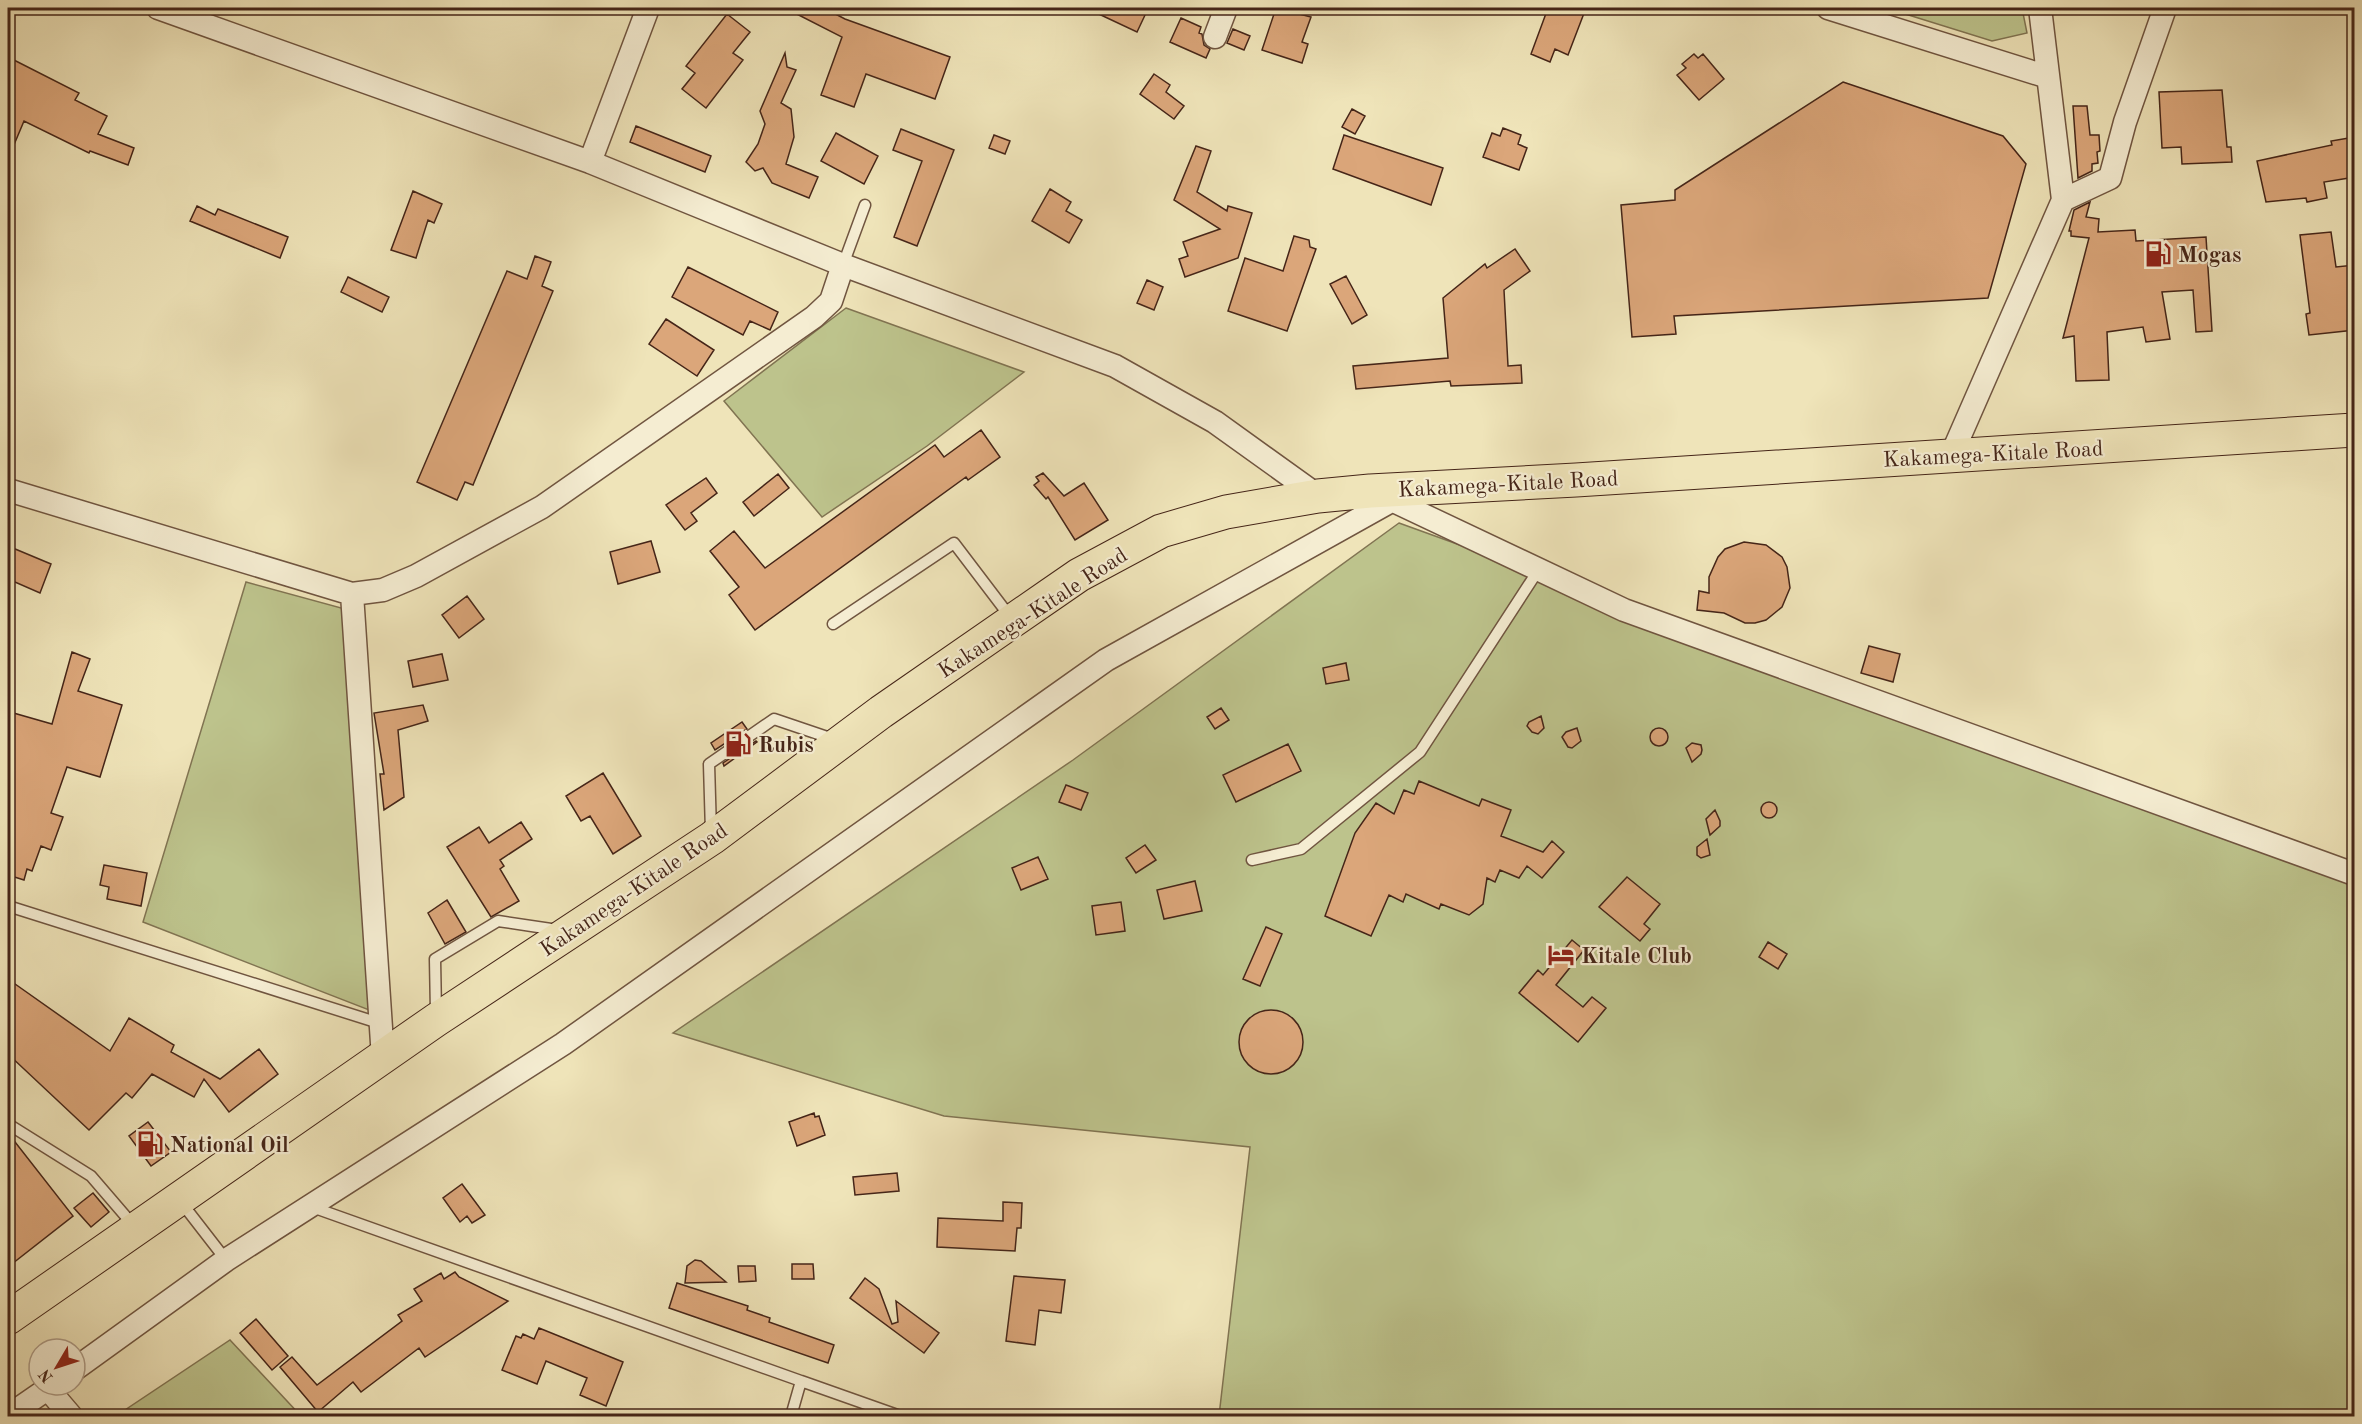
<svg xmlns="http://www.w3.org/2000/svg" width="2362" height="1424" viewBox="0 0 2362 1424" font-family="'Old Standard TT',serif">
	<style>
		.green { fill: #bdc38c; stroke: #817452; stroke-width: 1.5 }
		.building { fill: #dba67a; stroke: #452518; stroke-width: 1.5 }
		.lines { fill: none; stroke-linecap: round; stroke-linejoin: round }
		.service-casing { stroke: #705540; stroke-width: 13 }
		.minor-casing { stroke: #705540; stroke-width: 25 }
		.trunk-casing { stroke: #452518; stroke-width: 35 }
		.service { stroke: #f5edd2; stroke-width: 10 }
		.minor { stroke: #f5edd2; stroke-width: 22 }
		.trunk { stroke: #efe4b9; stroke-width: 33 }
		.labels { text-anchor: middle; stroke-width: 4.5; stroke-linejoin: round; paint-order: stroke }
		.poi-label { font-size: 22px; font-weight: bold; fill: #452518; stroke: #f5edd2; text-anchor: start }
		.street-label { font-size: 22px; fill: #452518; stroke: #f5edd2 }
	</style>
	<rect width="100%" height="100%" fill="#efe4b9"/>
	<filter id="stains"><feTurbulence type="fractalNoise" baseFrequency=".00333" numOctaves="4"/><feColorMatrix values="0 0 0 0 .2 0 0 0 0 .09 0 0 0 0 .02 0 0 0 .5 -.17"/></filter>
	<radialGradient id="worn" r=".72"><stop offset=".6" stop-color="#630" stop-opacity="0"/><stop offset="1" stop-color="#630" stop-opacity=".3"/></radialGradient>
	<path class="green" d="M1886 8H2022L2027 33 1992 41Z
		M846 308 1024 372 927 446 822 517 724 401Z
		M1399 523 2354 868V1416H1219L1250 1147 944 1116 673 1033 1073 760Z
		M246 582 345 609 369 1010 143 922Z
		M230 1340 301 1416H116Z"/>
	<path class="building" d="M785 8H824L845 19 950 57 935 99 866 74 854 107 821 95 842 37Z
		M1086 8H1133L1146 13 1137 32Z
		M1276 8 1311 17 1302 42 1308 44 1302 63 1262 50Z
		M1548 8H1586L1568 55 1555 49 1550 62 1531 54Z
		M727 14 750 32 733 53 743 60 706 108 682 89 695 73 686 66Z
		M1181 18 1201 27 1199 33 1202 34 1204 45 1210 49 1206 58 1170 42Z
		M1233 29 1250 36 1244 50 1227 43Z
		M785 53 787 67 796 70 781 103 791 109 794 137 786 164 818 177 809 198 772 183 763 168 755 171 746 162 758 144 765 124 760 111Z
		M1694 54 1698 58 1703 54 1724 79 1699 100 1677 75 1686 68 1682 64Z
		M8 57 79 93 75 100 107 116 98 134 134 148 128 165 90 151 89 153 24 121 8 159Z
		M1154 74 1170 85 1166 92 1184 106 1174 119 1140 94Z
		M1843 82 2003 136 2026 164 1988 298 1674 316 1676 334 1632 337 1621 205 1675 200V190Z
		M2222 90 2227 147H2231L2232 162 2182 164 2181 147 2162 148 2159 92Z
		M2073 106H2087L2090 135H2099L2100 151 2097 152 2098 163 2092 164V171L2078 178Z
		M1352 109 1365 116 1355 134 1342 127Z
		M636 126 711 156 705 172 630 142Z
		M1503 128 1521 135 1518 144 1527 148 1519 170 1483 157 1492 133 1500 136Z
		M901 129 954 150 917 246 894 237 922 161 893 150Z
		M836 133 878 156 864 184 821 161Z
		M994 135 1010 141 1005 154 989 148Z
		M1344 135 1443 168 1431 205 1333 169Z
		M2355 137V177L2324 182 2327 198 2307 202 2306 198 2266 202 2257 161 2332 145 2331 141Z
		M1196 146 1211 151 1197 192 1227 211 1228 206 1252 213 1238 258 1185 277 1179 259 1188 256 1183 242 1220 229 1174 200Z
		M1050 189 1071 202 1066 211 1082 220 1069 243 1032 221Z
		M413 191 442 204 434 223 428 220 416 258 391 250Z
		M2090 202 2086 217 2099 219 2098 232 2135 230 2136 241 2206 237 2212 331 2196 332 2193 290 2162 292 2170 339 2146 342 2143 327 2107 332 2109 380 2076 381 2074 336 2063 338 2089 238 2071 236V231H2069L2074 210Z
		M197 206 215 215 218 209 288 237 280 258 190 221Z
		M2331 232 2336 267 2355 265V330L2309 335 2306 314 2310 313 2300 235Z
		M1294 236 1309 240 1310 247 1316 249 1287 331 1228 311 1245 258 1283 271Z
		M1515 249 1530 271 1504 290 1508 366 1521 365 1522 383 1451 386 1450 381 1356 389 1353 366 1448 358 1443 298 1485 264 1487 268Z
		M535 256 551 262 542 286 553 291 473 485 465 482 457 500 417 482 507 271 527 279Z
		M688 267 778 312 770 330 750 321 743 335 672 297Z
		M1346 276 1367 315 1352 324 1330 284Z
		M348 277 389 297 382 312 341 292Z
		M1147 280 1163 287 1154 310 1137 303Z
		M666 319 714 350 697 376 649 344Z
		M981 430 1000 457 968 480 966 477 755 630 729 595 739 587 710 551 734 531 765 568 935 445 944 457Z
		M1043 473 1064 496 1084 483 1108 520 1075 540 1048 497 1046 499 1034 485 1039 481 1036 477Z
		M778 474 789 488 754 516 743 502Z
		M706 478 717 493 691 513 697 521 685 530 666 505Z
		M651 541 660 572 618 584 610 552Z
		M1744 542 1766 545 1782 557 1787 567 1790 588 1782 607 1766 620 1755 623H1745L1724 613 1697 610 1699 591 1709 593V577L1718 557 1725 549Z
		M8 546 51 564 40 593 8 579Z
		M467 596 484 619 459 638 442 615Z
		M1869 646 1900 654 1893 682 1861 673Z
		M72 652 90 659 78 691 122 705 100 777 67 767 51 813 63 817 51 850 41 846 32 871 27 869 24 880 8 875V777L12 765 8 762V721L10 712 52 724Z
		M442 654 448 680 413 687 408 661Z
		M1346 663 1349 680 1326 684 1323 668Z
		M423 705 428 721 398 730 404 797 384 810 380 774H384L374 713Z
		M1221 708 1229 720 1215 729 1207 717Z
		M1541 716 1544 728 1538 734 1532 732 1527 726 1529 722Z
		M742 722 747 729 715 750 711 743Z
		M1577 728 1581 741 1572 748 1568 747 1562 737 1566 732Z
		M1650 737a9 9 0 1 1 18 0a9 9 0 1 1-18 0Z
		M756 741 757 742 724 766 723 763Z
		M1692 743 1701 745 1702 750 1701 754 1692 762 1686 748Z
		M1288 744 1301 771 1236 802 1223 775Z
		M603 773 641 836 613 854 590 816 581 821 566 796Z
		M1419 781 1479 806 1482 799 1511 810 1501 836 1543 852 1552 841 1564 852 1542 878 1527 866 1519 878 1500 870 1495 882 1487 878 1483 904 1469 915 1441 904 1439 909 1406 894 1403 902 1389 895 1371 936 1325 916 1355 833 1376 803 1394 814 1404 790 1414 794Z
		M1066 785 1088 793 1081 810 1059 802Z
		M1761 810a8 8 0 1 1 16 0a8 8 0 1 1-16 0Z
		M1715 810 1720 821V826L1710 835 1706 819Z
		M521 822 532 839 500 860 504 866 500 869 519 901 491 917 447 847 479 827 489 843Z
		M1707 839 1710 855 1701 858 1697 855V847Z
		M1145 845 1156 860 1136 873 1126 858Z
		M1038 857 1048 879 1021 890 1012 868Z
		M104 865 147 873 141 906 107 899 109 887 100 885Z
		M1627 877 1660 904 1644 924 1650 929 1640 941 1599 907Z
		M1195 881 1202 911 1164 919 1157 890Z
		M447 900 466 932 445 944 428 913Z
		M1121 902 1125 931 1096 935 1092 906Z
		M1266 927 1282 934 1260 986 1243 979Z
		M1572 940 1584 950 1556 985 1583 1007 1592 997 1606 1008 1578 1042 1519 993 1538 970 1543 975Z
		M1768 942 1787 954 1778 969 1759 957Z
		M8 979 110 1051 129 1018 174 1045 171 1052 220 1079 259 1049 278 1074 229 1112 204 1079 194 1097 152 1074 132 1098 126 1093 89 1130 8 1054Z
		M1239 1042a32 32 0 1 1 64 0a32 32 0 1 1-64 0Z
		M814 1113 815 1117 819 1116 825 1135 797 1146 789 1122Z
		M148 1122 171 1152 151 1166 129 1136Z
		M8 1133 73 1216 8 1267Z
		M897 1173 899 1191 855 1195 853 1177Z
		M462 1184 485 1215 472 1223 467 1216 460 1222 443 1198Z
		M93 1193 109 1212 91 1227 74 1208Z
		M1003 1202 1022 1203 1021 1228H1017L1015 1251 937 1247 938 1218 1003 1221Z
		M695 1260 701 1261 726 1282 685 1283 687 1266Z
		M792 1264H813L814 1279H792Z
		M738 1266H755L756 1281 739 1282Z
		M455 1272 459 1277 508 1301 425 1357 419 1348 361 1392 353 1382 318 1412 280 1367 292 1357 317 1385 402 1321 398 1315 422 1301 414 1289 441 1273 444 1279Z
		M1014 1276 1065 1280 1061 1313 1039 1310 1035 1345 1006 1341Z
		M865 1278 879 1289 892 1324 898 1322 896 1301 939 1333 924 1353 850 1298Z
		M677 1283 748 1306 747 1310 770 1318 769 1322 834 1345 828 1363 669 1308Z
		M256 1319 288 1356 272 1370 240 1333Z
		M539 1328 623 1362 606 1406 580 1395 587 1378 546 1361 537 1384 502 1370 516 1336 521 1338 523 1334 534 1339Z"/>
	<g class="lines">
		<g class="service-casing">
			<path id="service" d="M843 265 865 205
				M833 624 954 543 1011 618
				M711 832 709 764 774 719 836 740
				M1252 860 1301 849 1420 752 1539 569
				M8 906 382 1024
				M436 1013 435 959 498 921 558 930
				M8 1124 91 1176 134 1226
				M181 1202 226 1260
				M312 1207 801 1381
				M791 1416 801 1381 900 1416"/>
		</g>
		<g class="minor-casing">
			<path id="minor" d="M158 8 590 162 843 265 1115 366 1215 422 1318 496
				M1828 8 2048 77
				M1215 37 1226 8
				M590 162 648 8
				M2063 200 2110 178 2125 122 2165 8
				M1951 456 2063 200 2040 8
				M8 490 352 594 383 590 416 576 542 507 814 317 831 301 843 265
				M1381 495 1624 610 2354 874
				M352 594 383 1058
				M75 1369 226 1260 563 1044 1106 660 1393 500
				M48 1389 71 1416
				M8 1416 53 1385"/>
		</g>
		<g class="trunk-casing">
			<path id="trunk" d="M8 1318 436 1020 712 838 881 712 1050 595 1079 575 1161 531 1226 512 1318 496 1370 491 1576 480 2354 430"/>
		</g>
		<use href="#service" class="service"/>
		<use href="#minor" class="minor"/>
		<use href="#trunk" class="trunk"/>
	</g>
	<defs>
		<g id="fuel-bare" transform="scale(2.07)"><path d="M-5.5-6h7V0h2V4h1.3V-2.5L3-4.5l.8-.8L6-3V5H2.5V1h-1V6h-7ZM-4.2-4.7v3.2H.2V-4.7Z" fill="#8f2418" stroke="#f5edd2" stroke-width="2.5" paint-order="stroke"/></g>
		<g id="hotel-bare" transform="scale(2.07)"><path d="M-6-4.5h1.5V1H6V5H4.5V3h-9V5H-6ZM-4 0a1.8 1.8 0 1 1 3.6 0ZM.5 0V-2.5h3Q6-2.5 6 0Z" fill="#8f2418" stroke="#f5edd2" stroke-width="2.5" paint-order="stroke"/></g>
	</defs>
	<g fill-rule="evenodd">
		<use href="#fuel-bare" x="2158" y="254"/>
		<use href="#fuel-bare" x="738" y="744"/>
		<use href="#hotel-bare" x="1561" y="955"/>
		<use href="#fuel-bare" x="150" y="1144"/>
	</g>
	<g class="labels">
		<g class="poi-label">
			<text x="2178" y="262">Mogas</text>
			<text x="758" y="752">Rubis</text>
			<text x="1581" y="963">Kitale Club</text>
			<text x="170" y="1152">National Oil</text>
		</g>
		<g class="street-label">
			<text transform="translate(1993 453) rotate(-3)" y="8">Kakamega-Kitale Road</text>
			<text transform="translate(1508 483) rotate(-3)" y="8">Kakamega-Kitale Road</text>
			<text transform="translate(1032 612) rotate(-33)" y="8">Kakamega-Kitale Road</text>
			<text transform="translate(633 889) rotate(-34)" y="8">Kakamega-Kitale Road</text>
		</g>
	</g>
	<rect width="2362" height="1424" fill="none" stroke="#efe4b9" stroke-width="30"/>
	<rect x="9" y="9" width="2344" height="1406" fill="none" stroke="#452518" stroke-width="3"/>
	<rect x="15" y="15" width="2332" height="1394" fill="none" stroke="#452518" stroke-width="1.5"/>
	<g transform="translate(57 1367) rotate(231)"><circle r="28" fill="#f5edd2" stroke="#af9d88" stroke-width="1.5"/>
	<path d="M0-4.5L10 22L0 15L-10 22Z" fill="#8f2418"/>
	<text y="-9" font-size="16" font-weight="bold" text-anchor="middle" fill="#452518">N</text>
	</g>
	<rect width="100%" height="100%" filter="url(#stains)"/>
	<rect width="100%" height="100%" fill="url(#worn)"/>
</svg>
